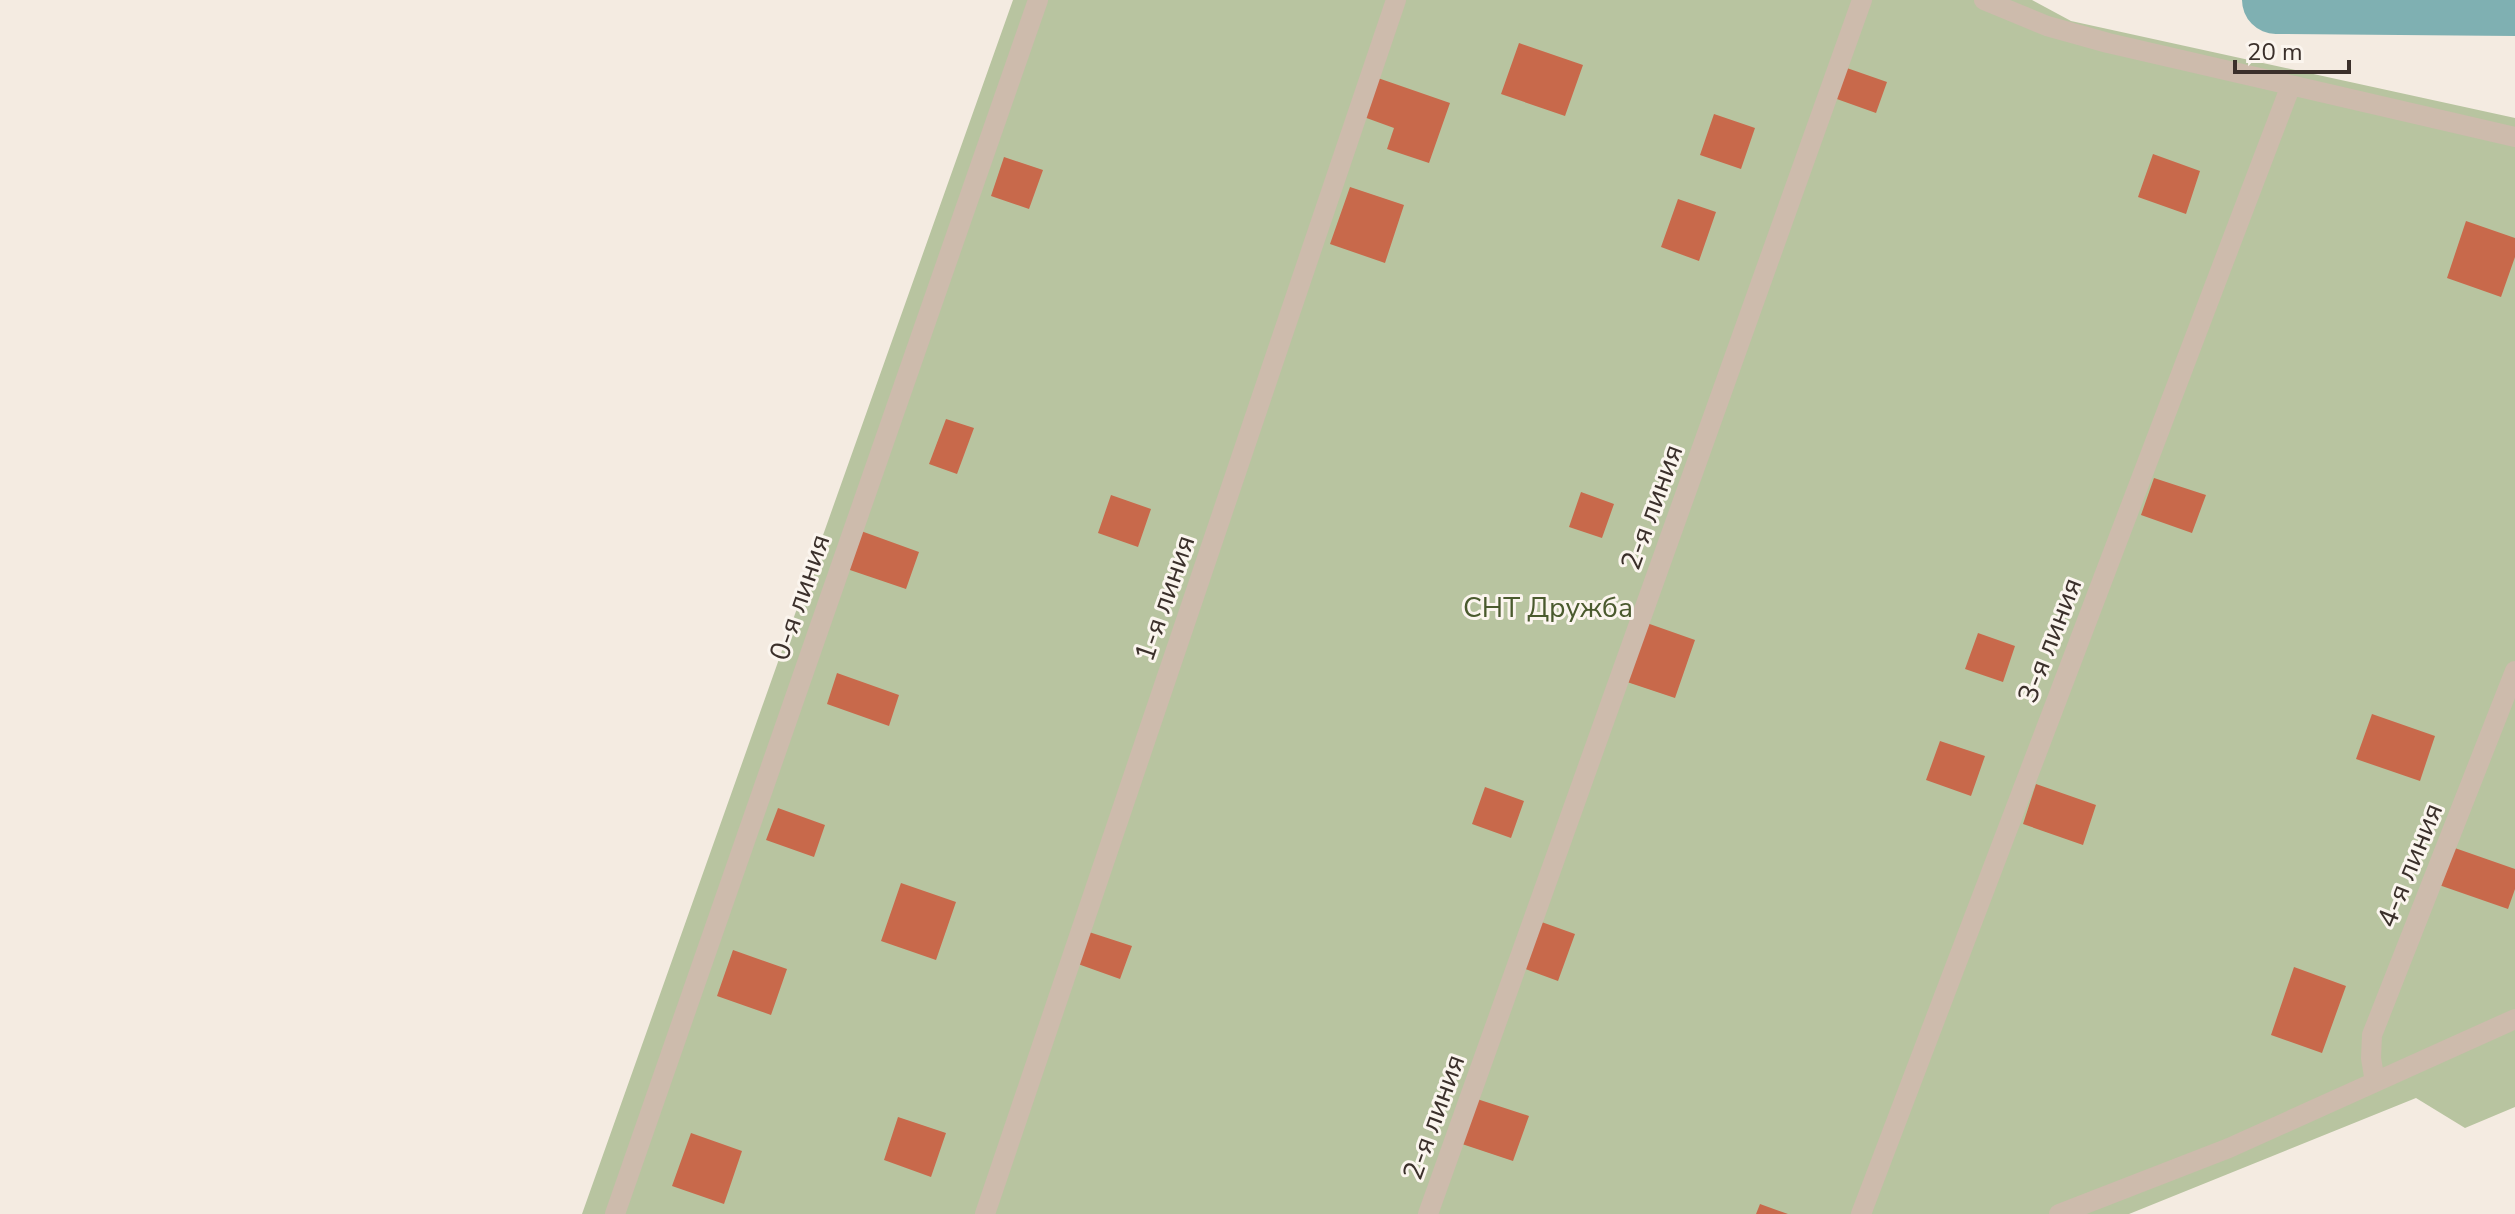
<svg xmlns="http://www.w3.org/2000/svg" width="2515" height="1214" viewBox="0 0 2515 1214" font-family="'Nunito Sans',sans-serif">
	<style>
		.green { fill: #b8c4a0 }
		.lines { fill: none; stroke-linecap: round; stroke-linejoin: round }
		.river { stroke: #7fb0b2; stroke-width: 68 }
		.building { fill: #c8694b }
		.minor { stroke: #cdbbac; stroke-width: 20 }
		.labels { text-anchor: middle; stroke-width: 6; stroke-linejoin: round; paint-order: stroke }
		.street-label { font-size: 28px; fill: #3b302b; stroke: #fbf5ee }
		.park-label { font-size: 28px; fill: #4a5a2e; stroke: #fbf5ee }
	</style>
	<rect width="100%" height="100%" fill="#f4ebe1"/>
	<path class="green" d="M1013 0H2032L2071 21 2515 118V1107L2465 1128 2416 1098 2129 1214H582Z"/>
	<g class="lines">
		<path class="river" d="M2276 0 2515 2"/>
	</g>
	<path class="building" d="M1519 43 1583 65 1565 116 1501 94Z
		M1844 67 1887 82 1876 113 1834 98Z
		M1375 77 1450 103 1429 163 1387 149 1394 128 1361 116Z
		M1714 114 1755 128 1741 169 1700 155Z
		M2153 154 2200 171 2186 214 2138 197Z
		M1004 157 1043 170 1029 209 991 196Z
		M1350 187 1404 205 1385 263 1330 244Z
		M1678 199 1716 212 1699 261 1661 247Z
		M2466 221 2515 238V257L2501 297 2447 278Z
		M946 419 974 428 957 474 929 464Z
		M2154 478 2206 495 2192 533 2141 515Z
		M1581 492 1614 504 1602 538 1569 527Z
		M1111 495 1151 509 1138 547 1098 533Z
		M861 531 919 552 906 589 847 569Z
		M1644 622 1695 640 1675 698 1624 681Z
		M1978 633 2015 646 2003 682 1965 669Z
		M837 673 899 695 889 726 827 704Z
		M2372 714 2435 736 2420 781 2356 759Z
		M1940 741 1985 756 1971 796 1926 780Z
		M2036 784 2096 805 2083 845 2023 824Z
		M1485 787 1524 801 1511 838 1472 824Z
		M778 808 825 825 814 857 766 840Z
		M2452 847 2515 869V889L2508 909 2439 885Z
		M901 883 956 902 936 960 881 941Z
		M1536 920 1575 934 1558 981 1520 967Z
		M1089 932 1132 946 1120 979 1078 964Z
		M733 950 787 969 771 1015 717 996Z
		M2294 967 2346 986 2322 1053 2271 1035Z
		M1474 1098 1529 1116 1513 1161 1459 1143Z
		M898 1117 946 1133 931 1177 884 1160Z
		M691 1133 742 1151 724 1204 672 1186Z
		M1760 1204 1788 1214H1756Z"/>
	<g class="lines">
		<path class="minor" d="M1984 0 2047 26 2108 43 2515 137
			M2375 1082 2371 1058 2372 1035 2515 671
			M615 1214 1038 0
			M985 1214 1396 0
			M1428 1214 1862 0
			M1861 1214 2291 85
			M2059 1214 2229 1148 2515 1019"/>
	</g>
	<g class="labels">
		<g class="street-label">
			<text transform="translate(1651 507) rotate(-70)" y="10">2-я линия</text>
			<text transform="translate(799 597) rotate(-71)" y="10">0-я линия</text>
			<text transform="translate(1164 598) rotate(-71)" y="10">1-я линия</text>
			<text transform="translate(2049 640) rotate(-69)" y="10">3-я линия</text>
			<text transform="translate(2409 865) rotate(-68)" y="10">4-я линия</text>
			<text transform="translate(1433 1117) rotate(-70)" y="10">2-я линия</text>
		</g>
		<g class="park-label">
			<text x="1548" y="617">СНТ Дружба</text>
		</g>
	</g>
	<path d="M2235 60v12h114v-12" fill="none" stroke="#3b302b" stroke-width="4"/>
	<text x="2247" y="60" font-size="24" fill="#3b302b" stroke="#fbf5ee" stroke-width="6" paint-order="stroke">20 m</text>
</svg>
